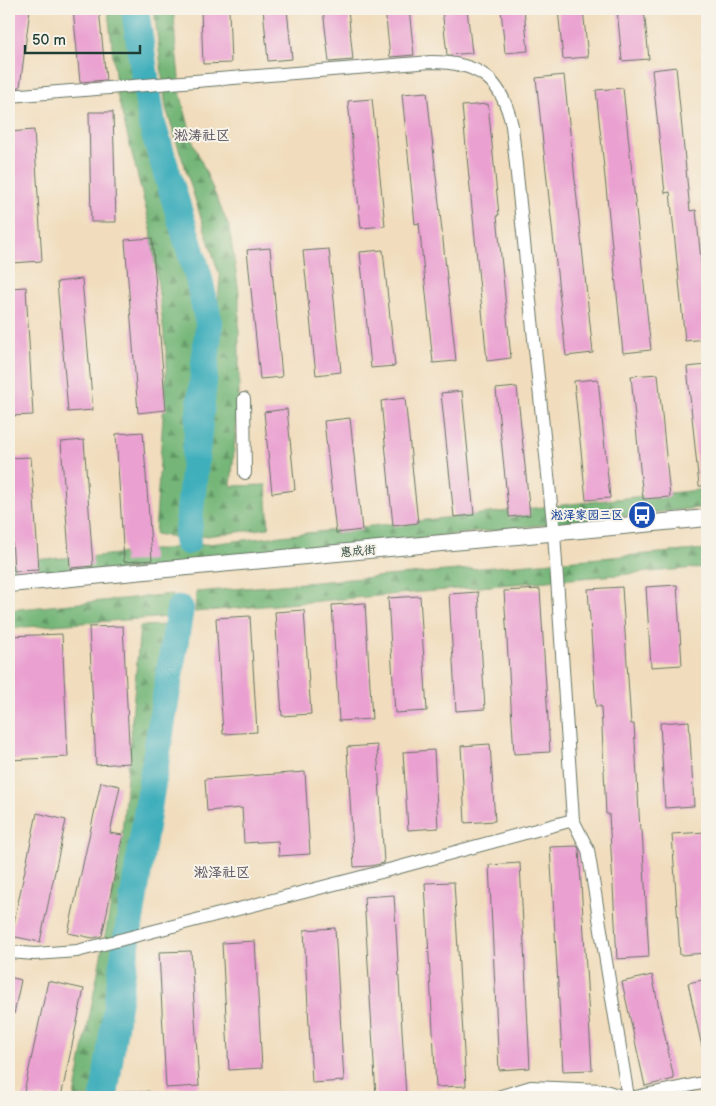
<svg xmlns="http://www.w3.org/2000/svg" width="716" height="1106" viewBox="0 0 716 1106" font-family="'Balsamiq Sans','LXGW WenKai TC',sans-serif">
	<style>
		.forest { fill: url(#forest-firs); stroke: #4a7a56 }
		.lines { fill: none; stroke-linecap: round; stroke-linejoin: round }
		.river { stroke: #40afbc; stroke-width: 28 }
		.building { fill: #eaa1d1 }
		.minor-casing { stroke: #687564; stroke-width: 14 }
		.tertiary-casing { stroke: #687564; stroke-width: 18 }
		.minor { stroke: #fff; stroke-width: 12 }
		.tertiary { stroke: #fff; stroke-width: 16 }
		.labels { text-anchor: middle; stroke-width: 4; stroke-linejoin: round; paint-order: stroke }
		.transit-label { font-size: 12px; font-weight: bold; fill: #164399; stroke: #f7f3e8; text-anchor: end }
		.street-label { font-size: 12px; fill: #1f3d34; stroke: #f7f3e8 }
		.neighbourhood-label { font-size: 14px; font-weight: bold; fill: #66606b; stroke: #f7f3e8 }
	</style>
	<defs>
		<pattern id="forest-firs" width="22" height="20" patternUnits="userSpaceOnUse" patternTransform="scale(1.25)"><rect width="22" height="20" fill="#75b678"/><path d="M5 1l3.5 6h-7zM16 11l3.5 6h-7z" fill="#5f9563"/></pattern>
	</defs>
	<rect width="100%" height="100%" fill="#f7f3e8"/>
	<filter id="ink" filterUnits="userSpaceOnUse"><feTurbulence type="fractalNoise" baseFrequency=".02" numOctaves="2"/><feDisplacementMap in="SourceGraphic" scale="10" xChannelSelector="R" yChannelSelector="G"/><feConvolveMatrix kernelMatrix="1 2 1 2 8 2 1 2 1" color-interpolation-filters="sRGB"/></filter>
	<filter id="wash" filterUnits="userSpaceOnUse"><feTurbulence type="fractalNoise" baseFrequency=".0096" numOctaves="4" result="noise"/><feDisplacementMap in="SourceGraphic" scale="20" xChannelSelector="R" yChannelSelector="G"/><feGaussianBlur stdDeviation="1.12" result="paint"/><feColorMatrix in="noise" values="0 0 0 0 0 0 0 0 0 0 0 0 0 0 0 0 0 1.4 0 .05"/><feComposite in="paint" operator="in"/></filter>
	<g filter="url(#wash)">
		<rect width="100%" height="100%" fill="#f1ddbd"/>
		<path class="forest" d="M108 9H129L140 108 199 289 175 537 155 534 167 359 151 229 117 94Z
			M154 9H174L175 39 181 96 193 142 229 227 239 292V394L231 486 266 485 269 528 199 537 220 277 166 108Z
			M707 489V507L73 576 9 580V561L99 556Z
			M707 549V567L195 612 196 592Z
			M173 594 169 617 9 628V610Z
			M170 625 115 993 102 1097H74L120 857 140 626Z
			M153 1088 152 1097H123L124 1094Z"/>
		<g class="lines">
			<path class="river" d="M135 9 152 124 198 275 209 323 187 541
				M104 1097 123 964 180 609"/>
		</g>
		<g id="blocks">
			<path class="building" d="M9 9H30L20 87 9 88Z
				M73 9H99L106 80 80 82Z
				M201 9H229L231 63 203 64Z
				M263 9H287L292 59 268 61Z
				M323 9H348L353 60 329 62Z
				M385 9H409L414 55 390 57Z
				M442 9H467L472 53 447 55Z
				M501 9H524L528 51 505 53Z
				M558 9H583L588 57 563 59Z
				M617 9H644L649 59 622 61Z
				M676 67 690 211 696 210 707 321V339L685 341 670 192 665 193 652 70Z
				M564 75 593 353 566 356 536 78Z
				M623 88 651 350 623 353 596 90Z
				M427 92 456 361 433 363 419 223 415 224 402 94Z
				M372 99 385 226 361 228 348 101Z
				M488 104 499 215H497L511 358 487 361 462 106Z
				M89 112H113L116 222H91Z
				M34 130 42 261 12 263 9 208V132Z
				M152 238 166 410 138 413 125 240Z
				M270 248 282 377 260 379 247 250Z
				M329 249 341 372 316 375 303 251Z
				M383 250 395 366 371 368 360 252Z
				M82 279 93 410 68 412 57 282Z
				M26 287 33 415 10 416 9 288Z
				M707 365V486H699L687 367Z
				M658 374 670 497 643 499 631 376Z
				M598 379 610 498 586 500 574 381Z
				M517 387 530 515 509 517 496 389Z
				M462 391 474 515 454 517 441 393Z
				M405 398 418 523 393 526 381 401Z
				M287 409 295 490 272 493 264 412Z
				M350 418 362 530 336 533 324 421Z
				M143 432 152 560 124 562 116 434Z
				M84 440 93 566 70 568 61 442Z
				M31 457 39 570 14 571 9 489V458Z
				M677 585 682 665 651 667 646 587Z
				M622 587 631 724H634L640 830H642L649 957 617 959 609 814H606L601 706 596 707 588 589Z
				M540 589 550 752 514 754 504 591Z
				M478 592 485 709 456 711 449 594Z
				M420 596 427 711 395 713 388 598Z
				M365 603 372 719 339 721 332 605Z
				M304 610 311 714 282 716 275 612Z
				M250 616 257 732 223 734 216 618Z
				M123 626 130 763 96 765 89 627Z
				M62 634 68 757 9 760V636Z
				M689 721 694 806 665 808 660 723Z
				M490 744 495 821 465 823 461 746Z
				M377 745 384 863 371 866 354 867 347 747Z
				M434 750 438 828 408 830 403 752Z
				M305 772 310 854 279 856 278 841 244 843 242 808 207 811 205 779Z
				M101 782 120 786 110 833 123 835 102 936 93 938 68 933Z
				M37 813 66 820 40 942 11 936Z
				M707 832V953L680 955 672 834Z
				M577 846 579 849 592 1070 563 1071 550 847Z
				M520 863 530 1068 499 1070 489 865Z
				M454 882 466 1086 436 1087 425 883Z
				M394 895 406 1097H376L364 897Z
				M335 928 344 1081 312 1083 304 930Z
				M255 941 262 1068 229 1070 222 943Z
				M191 951 199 1086 166 1088 159 952Z
				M652 975 674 1079 645 1086 622 982Z
				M9 977 21 980 14 1014 9 1013Z
				M707 979V1047H702L688 983Z
				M48 981 84 989 61 1097H23Z"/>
		</g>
	</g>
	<g filter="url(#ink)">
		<use href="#blocks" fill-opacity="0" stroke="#687564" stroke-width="1"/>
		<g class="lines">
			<g class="minor-casing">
				<path id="minor" d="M9 96 431 62C479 62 502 79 512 126L554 533 573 820 400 867 77 951 35 954 9 952
					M244 399 245 473
					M573 820 588 850 628 1097
					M498 1097 531 1087 602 1090 624 1097
					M635 1097 707 1082"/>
			</g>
			<g class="tertiary-casing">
				<path id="tertiary" d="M9 584 707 518"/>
			</g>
			<use href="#minor" class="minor"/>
			<use href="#tertiary" class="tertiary"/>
		</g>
	</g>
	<defs>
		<g id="bus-disc" transform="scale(1.4375)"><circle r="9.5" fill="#1a4fb4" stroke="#f7f3e8"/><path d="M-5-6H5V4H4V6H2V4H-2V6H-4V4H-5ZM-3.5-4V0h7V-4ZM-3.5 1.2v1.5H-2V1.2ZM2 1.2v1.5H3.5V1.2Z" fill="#fff"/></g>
	</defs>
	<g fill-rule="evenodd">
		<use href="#bus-disc" x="642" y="515"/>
	</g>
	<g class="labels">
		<g class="transit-label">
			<text x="623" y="519">淞泽家园三区</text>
		</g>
		<g class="street-label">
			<text transform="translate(358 551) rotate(-5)" y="4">惠成街</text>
		</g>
		<g class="neighbourhood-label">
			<text x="202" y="140">淞涛社区</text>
			<text x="222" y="877">淞泽社区</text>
		</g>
	</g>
	<rect width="716" height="1106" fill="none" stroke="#f7f3e8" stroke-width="30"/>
	<path d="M25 45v8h115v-8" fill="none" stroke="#1f3d34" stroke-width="2.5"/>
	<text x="32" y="45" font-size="15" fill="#1f3d34" stroke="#f7f3e8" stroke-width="4" paint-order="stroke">50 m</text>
</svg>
